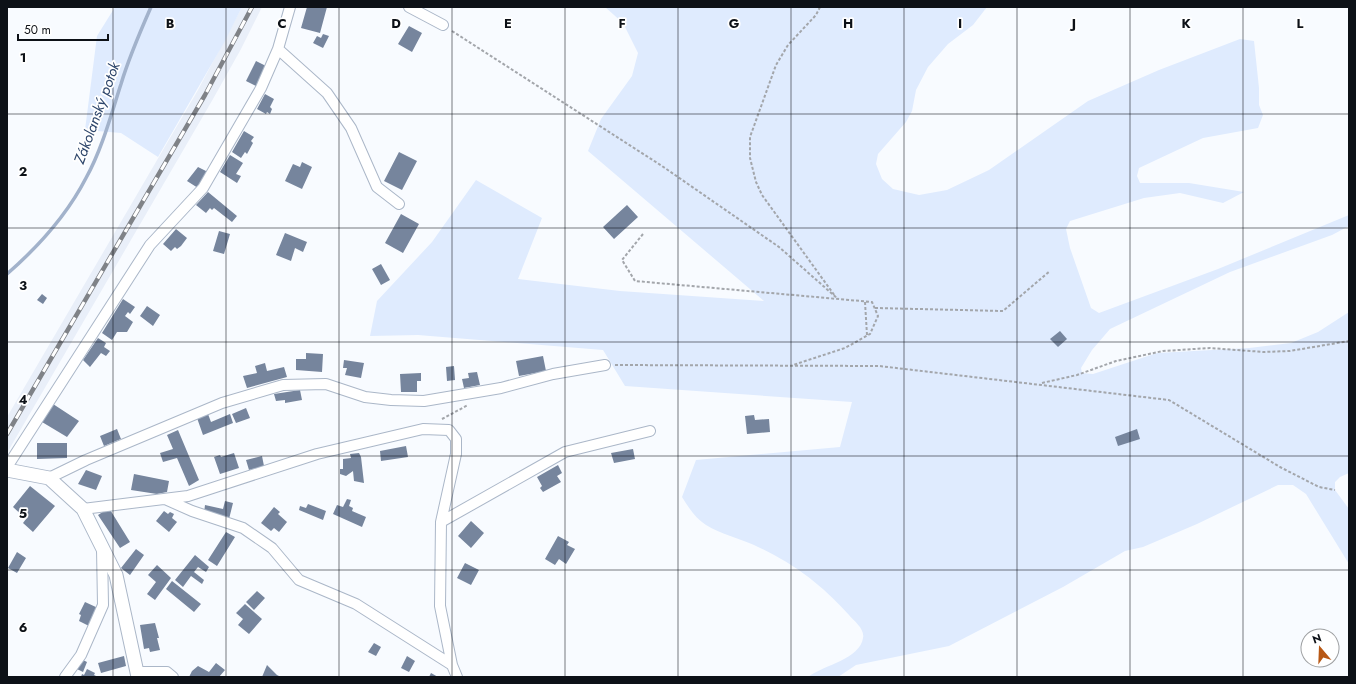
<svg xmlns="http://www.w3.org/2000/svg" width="1356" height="684" viewBox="0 0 1356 684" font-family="Jost,sans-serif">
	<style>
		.built { fill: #e9eff9 }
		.green { fill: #dfebfe }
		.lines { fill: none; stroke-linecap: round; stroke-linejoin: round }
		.stream { stroke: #a2b2cb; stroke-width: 3.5 }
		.building { fill: #76859d }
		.minor-casing { stroke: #abb7c8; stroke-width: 12 }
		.tertiary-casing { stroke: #abb7c8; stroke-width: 15 }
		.path { stroke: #a3a6ab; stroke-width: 2; stroke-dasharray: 3 2; stroke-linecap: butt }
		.minor { stroke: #fff; stroke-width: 10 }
		.tertiary { stroke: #fff; stroke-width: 13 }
		.rail-casing { stroke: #7f8287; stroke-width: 4.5 }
		.rail { stroke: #fff; stroke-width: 3; stroke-dasharray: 9; stroke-linecap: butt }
		.grid { fill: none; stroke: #0d1117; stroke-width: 1; stroke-opacity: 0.55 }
		.labels { text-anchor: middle; stroke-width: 3.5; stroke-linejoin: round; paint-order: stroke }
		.water-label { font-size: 15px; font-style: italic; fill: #2e466b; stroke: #fff }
		.grid-label { font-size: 13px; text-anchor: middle; font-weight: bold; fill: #0d1117; stroke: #fff; stroke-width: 3.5; stroke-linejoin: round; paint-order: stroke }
	</style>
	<rect width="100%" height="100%" fill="#f8fbff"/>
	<path class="built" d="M242 7H262L241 49 213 99 7 453V417L198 90Z"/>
	<path class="green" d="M115 7H242L225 41 158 157 121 133 85 130 97 36Z
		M605 7H987L973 25 948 44 928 67 916 90 912 111 906 122 878 154 876 164 882 179 893 189 919 195 947 190 989 170 1088 101 1159 70 1240 39 1254 41 1259 88V105L1263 115 1258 128 1203 138 1139 168 1137 176 1140 183H1189L1244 192 1223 203 1180 193 1144 198 1070 221 1066 229 1070 248 1091 308 1099 313 1218 269 1349 215V226L1332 235 1230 272 1110 329 1092 350 1081 368 1082 373 1093 374 1157 353 1249 348 1291 343 1318 332 1349 312V473L1340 477 1335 482V490L1349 509V564L1306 494 1293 485H1278L1197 524 1143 547 1125 551 1063 587 949 646 856 665 838 677H808C824 665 860 659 863 638 865 629 854 621 849 615 820 583 793 563 754 545 738 538 721 534 706 525 695 518 689 508 682 497L696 460 840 447 852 402 625 386 603 350 418 335 370 336 377 301 432 242 476 180 542 218 518 279 620 291 764 301 588 151 601 119 632 76 638 53 623 23Z"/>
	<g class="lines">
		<path class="stream" d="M7 274C38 247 67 215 86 178 102 149 111 115 121 84 129 57 140 32 151 7"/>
	</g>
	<path class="building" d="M307 7H327L320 33 301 28Z
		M409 26 422 33 412 52 398 44Z
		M323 34 329 36 323 48 313 43 317 36 321 38Z
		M256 61 266 66 256 86 246 81Z
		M265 94 274 99 270 107 272 109 270 114 267 112 266 114 257 109Z
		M244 131 254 137 251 141 253 143 247 154 245 152 241 158 232 152Z
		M399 152 417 161 402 190 384 181Z
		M230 155 243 163 236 174 241 176 237 183 220 172Z
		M302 162 312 167 302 189 285 181 293 164 300 167Z
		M198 167 208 172 198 188 187 181Z
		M208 192 237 216 232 222 214 208 212 210 210 208 206 213 196 205Z
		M627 205 638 217 614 239 603 227Z
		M401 214 419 224 403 253 385 243Z
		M176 229 187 238 181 246 177 249 175 247 171 251 163 244Z
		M219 231 230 234 224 254 213 251Z
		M285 233 307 242 303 252 295 248 291 261 276 255Z
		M381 264 390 280 381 285 372 269Z
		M42 294 47 298 43 304 37 300Z
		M123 299 135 307 130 314 128 312 125 316 133 322 127 332H117L112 340 102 333Z
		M147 306 160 315 153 326 140 316Z
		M1060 331 1067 339 1058 347 1050 339Z
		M98 338 106 343 104 347 110 351 106 356 101 353 90 367 83 360Z
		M306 353 323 354 322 372 296 370V359H306Z
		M543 356 546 371 519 376 516 361Z
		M344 360 364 363 361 378 345 375 347 368H343Z
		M265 363 267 371 284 367 287 377 247 388 243 376 257 373 255 366Z
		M454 366 455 380 447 381 446 367Z
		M477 372 480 385 464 388 462 379 469 378 468 373Z
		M421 373V381H417V392H401L400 374Z
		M300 390 302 400 285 403V400L276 401 274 394Z
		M53 404 79 421 67 437 42 422Z
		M246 408 250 418 236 423 232 414Z
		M208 414 211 422 230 414 233 423 203 435 197 418Z
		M754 415 755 420 769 419 770 432 747 434 745 416Z
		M117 429 121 439 104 446 100 436Z
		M1137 429 1140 439 1118 446 1115 437Z
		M178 430 199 480 189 486 177 458 163 462 160 453 173 449 167 435Z
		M37 443H67V458L37 459Z
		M406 446 408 457 381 461 380 451Z
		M633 449 635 459 614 463 611 453Z
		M234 453 239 468 220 474 214 457 220 455 221 457Z
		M359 453 361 457 364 483 354 481 353 471 346 476 340 474V469H343V459L351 458 350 454Z
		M262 456 264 466 249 470 246 460Z
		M558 465 562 473 557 476 561 482 543 492 540 488 542 486 537 477Z
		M86 470 102 476 96 490 78 484Z
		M134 474 169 481 167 492 157 494 131 490Z
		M30 486 55 506 33 532 23 523 26 519 13 507Z
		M347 499 351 500 349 506 353 508 352 511 366 517 362 527 333 514 337 505 343 507Z
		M225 501 233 503 229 519 204 513 205 505 223 509Z
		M308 504 326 511 323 520 299 510 300 506 306 508Z
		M274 507 280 512 278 514 287 522 279 532 274 528 271 531 261 523Z
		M109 508 130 542 120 548 98 515Z
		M164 511 168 514 170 512 174 514 172 518 177 522 169 532 156 521Z
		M471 521 484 533 471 548 458 536Z
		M226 532 235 537 217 566 208 560Z
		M558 536 569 542 567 545 575 549 566 564 559 559 555 565 545 559Z
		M136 549 144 555 130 575 121 568Z
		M17 552 26 558 17 573 8 568Z
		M195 555 209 567 206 572 198 567 194 572 204 580 202 584 191 576 183 587 175 580Z
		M465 563 479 570 471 585 457 578Z
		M157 565 171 578 155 600 147 594 156 582 148 575Z
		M172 581 201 604 194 612 166 589Z
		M257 591 265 598 254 610 246 602Z
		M85 602 98 608 89 626 79 621 81 615 79 614Z
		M245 604 262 619 249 634 238 625 243 619 236 613Z
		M155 623 159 638H157L160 650 150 652 149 648 144 649 140 625Z
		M374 643 381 647 376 656 368 652Z
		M124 656 126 666 101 673 98 663Z
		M407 656 415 661 409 672 401 668Z
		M81 659 87 662 83 672 77 669Z
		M216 663 225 670 219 677H189L192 671 198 666 209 672Z
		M267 665 277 675 281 677H262Z
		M87 669 95 673 94 675 98 677H81L82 674 84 675Z
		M431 673 438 677H429Z"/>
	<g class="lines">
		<g class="minor-casing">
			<path id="minor" d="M409 7 443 25
				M278 49 327 93 351 128 377 187 399 204
				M7 467 150 245 203 188 261 88 278 49 290 7
				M49 478 86 460 222 403 283 385 326 384 365 397 391 400 424 401 501 388 553 374 605 365
				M165 499 192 511 243 528 272 548 299 580 356 604 452 665
				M83 509 188 496 317 454 423 429 449 430 456 439V454L441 522 440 606 452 665 457 677
				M441 522 565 452 650 431
				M137 672H167L173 677
				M65 677 81 655 103 605 102 549"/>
		</g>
		<g class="tertiary-casing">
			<path id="tertiary" d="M7 470 49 478 83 509 116 575 138 677"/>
		</g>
		<path class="path" d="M820 7 816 15 788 45 776 65 750 137V158L756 182 762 195 835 296
			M452 31 662 166 779 247 838 299
			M643 234 622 260 635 281 872 302 878 316 870 334 845 348 793 365
			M865 302 867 335
			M875 308 1003 311 1050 271
			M615 365 879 366 1169 400 1280 467 1319 487 1335 490
			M1042 383 1077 375 1116 361 1163 351 1210 348 1264 352 1290 351 1349 341
			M442 419 468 405"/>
		<use href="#minor" class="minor"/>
		<use href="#tertiary" class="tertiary"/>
		<g class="rail-casing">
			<path id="rail" d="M7 434 205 95 252 7"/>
		</g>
		<use href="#rail" class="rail"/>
	</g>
	<path class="grid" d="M113 7V677M226 7V677M339 7V677M452 7V677M565 7V677M678 7V677M791 7V677M904 7V677M1017 7V677M1130 7V677M1243 7V677M7 114H1349M7 228H1349M7 342H1349M7 456H1349M7 570H1349"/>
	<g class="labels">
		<g class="water-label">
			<text transform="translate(97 113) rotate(-70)" y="5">Zákolanský potok</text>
		</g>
	</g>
	<g class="grid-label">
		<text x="170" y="28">B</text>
		<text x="282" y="28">C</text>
		<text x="396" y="28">D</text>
		<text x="508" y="28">E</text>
		<text x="622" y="28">F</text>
		<text x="734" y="28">G</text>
		<text x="848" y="28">H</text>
		<text x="960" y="28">I</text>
		<text x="1074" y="28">J</text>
		<text x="1186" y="28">K</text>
		<text x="1300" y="28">L</text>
		<text x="23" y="62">1</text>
		<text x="23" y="176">2</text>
		<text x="23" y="290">3</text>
		<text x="23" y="404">4</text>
		<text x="23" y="518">5</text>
		<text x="23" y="632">6</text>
	</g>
	<rect width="1356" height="684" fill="none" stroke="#0d1117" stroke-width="16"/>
	<g transform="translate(1320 648) rotate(341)"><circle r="19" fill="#ffffff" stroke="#9ea0a2"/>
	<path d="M0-3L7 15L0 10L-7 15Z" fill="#b85815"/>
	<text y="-6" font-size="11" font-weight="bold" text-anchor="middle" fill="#0d1117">N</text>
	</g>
	<path d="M18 34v6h90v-6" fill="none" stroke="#0d1117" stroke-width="2"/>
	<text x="24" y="34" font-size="12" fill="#0d1117" stroke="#ffffff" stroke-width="3" paint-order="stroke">50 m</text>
</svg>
